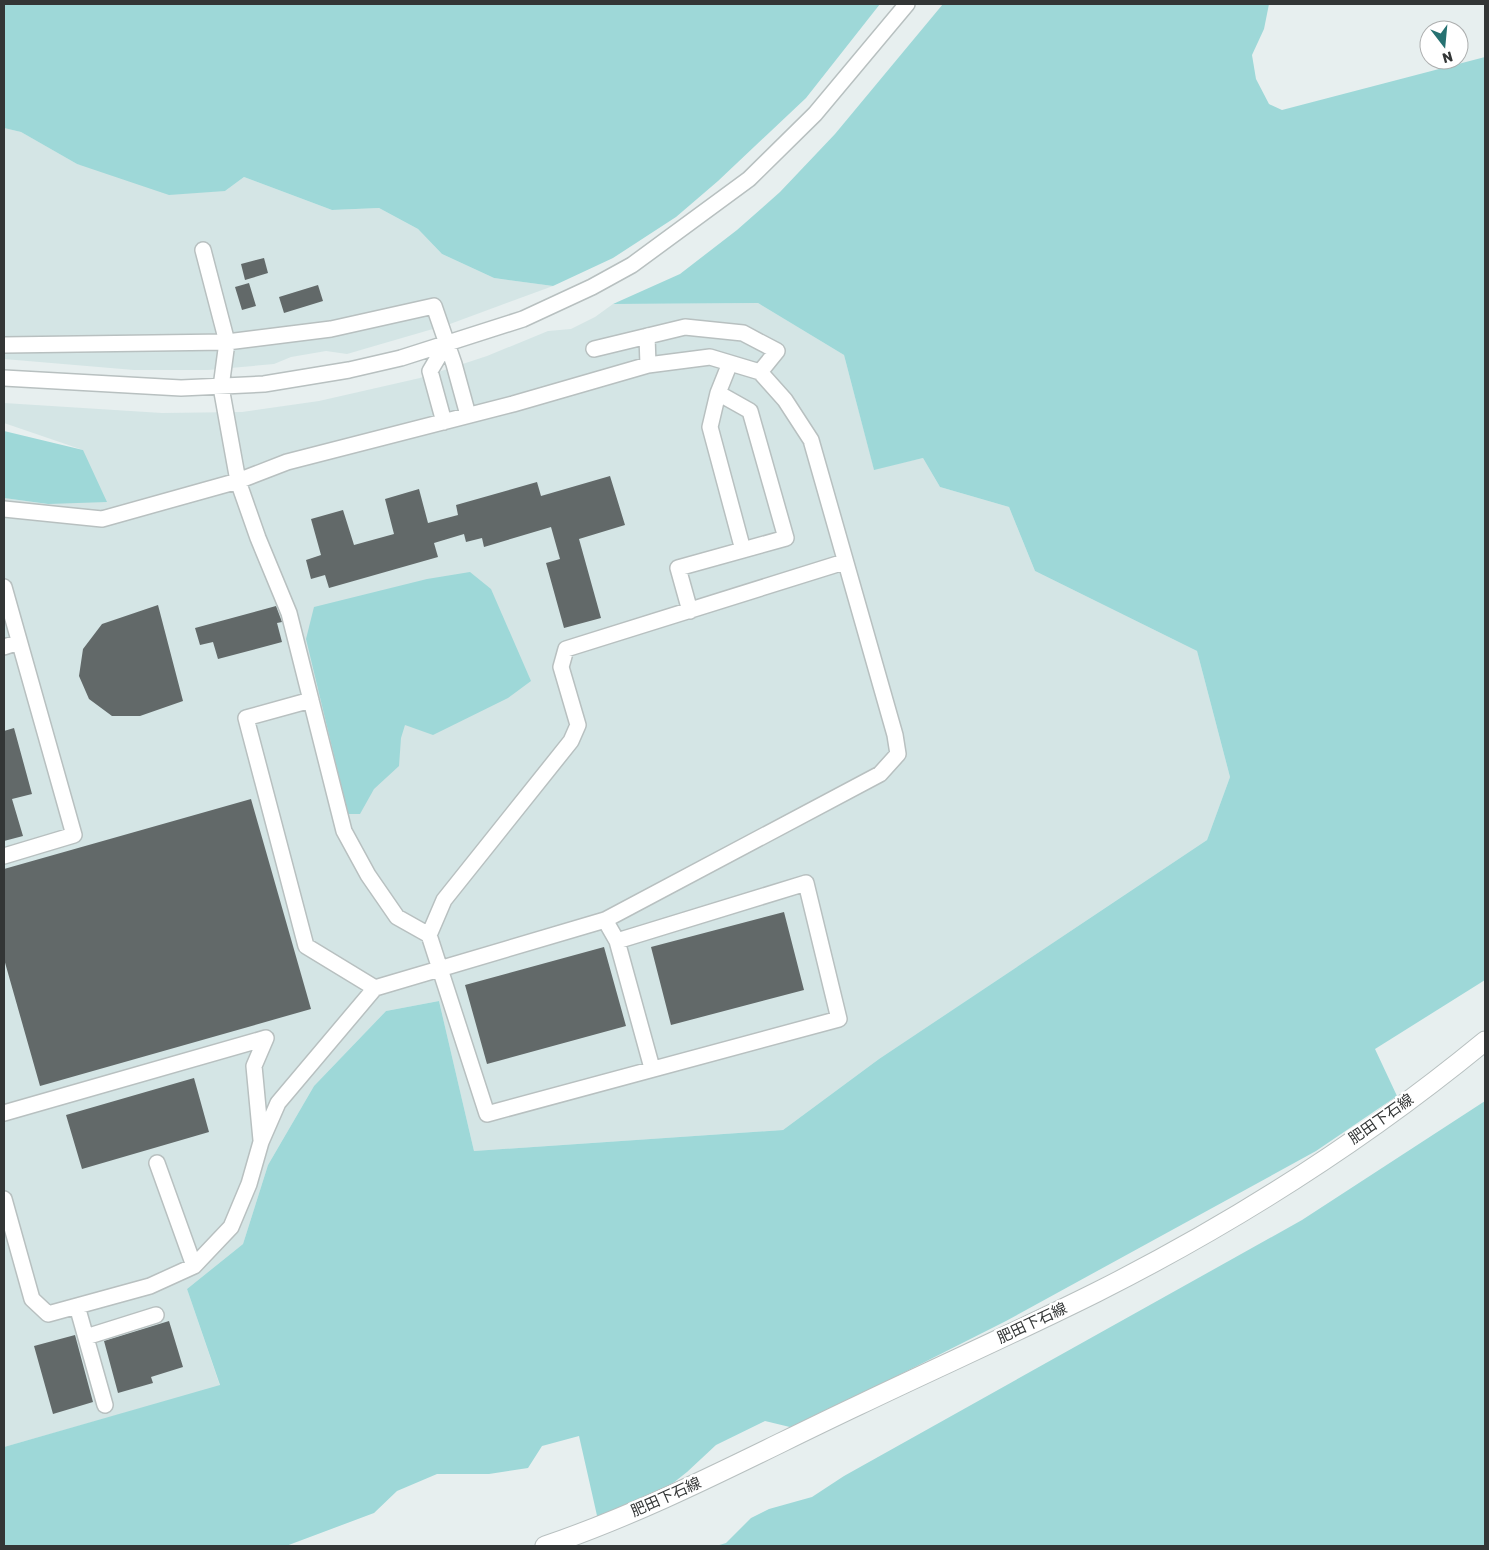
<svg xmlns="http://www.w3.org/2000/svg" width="1489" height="1550" viewBox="0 0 1489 1550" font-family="Rubik,'Noto Sans JP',sans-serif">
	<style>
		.built { fill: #d4e5e5 }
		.green { fill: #9ed8d8 }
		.building { fill: #626969 }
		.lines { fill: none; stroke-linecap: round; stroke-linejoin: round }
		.minor-casing { stroke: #b8c0c0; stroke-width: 18 }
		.major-casing { stroke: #b8c0c0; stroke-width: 21 }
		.minor { stroke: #fff; stroke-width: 15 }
		.major { stroke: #fff; stroke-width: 19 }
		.labels { text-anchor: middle; stroke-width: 5; stroke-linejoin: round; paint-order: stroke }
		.street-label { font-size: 15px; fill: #333636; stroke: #fff }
	</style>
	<rect width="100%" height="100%" fill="#e7efef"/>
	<path class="built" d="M4 128 21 132 77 164 225 191 244 177 332 210 379 208 418 229 442 254 494 278 553 286 450 324 347 354 326 351 291 357 274 364 208 370H134L4 359Z
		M758 303 844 355 874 469 923 458 940 487 1009 507 1035 571 1197 651 1230 777 1207 840 879 1059 783 1130 474 1151 439 1001 386 1011 314 1086 268 1165 243 1244 187 1289 220 1386 4 1447V498L48 504 83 450 4 423V403L162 413 242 412 319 401 420 378 487 356 548 331 571 329 595 317 613 304Z"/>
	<path class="green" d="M4 4H880L806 98 718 181 676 217 613 258 553 286 494 278 442 254 418 229 379 208 332 210 244 177 225 191 169 195 77 164 21 132 4 128Z
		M943 4H1269L1264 29 1252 55 1256 79 1269 104 1282 110 1485 57V980L1375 1049 1397 1096 1316 1151 1006 1321 794 1428 765 1421 716 1445 687 1472 658 1495 598 1520 579 1436 542 1446 528 1468 489 1474H437L397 1491 374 1513 286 1546H4V1447L220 1385 187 1289 243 1244 268 1165 314 1086 386 1011 439 1001 474 1151 783 1130 879 1059 1207 840 1230 777 1197 651 1035 571 1009 507 940 487 923 458 874 470 844 355 758 303 613 304 680 274 737 230 780 192 835 134Z
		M4 431 83 450 107 502 48 504 4 498Z
		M470 572 491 589 531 681 508 698 433 735 405 725 401 738 399 766 374 789 360 814H348L306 639 314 607 427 579Z
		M1485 1101V1546H716L726 1543 751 1518 769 1509 812 1497 844 1476 1302 1220Z"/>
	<path class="building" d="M264 258 268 273 245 280 241 264Z
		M249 283 256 306 242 310 235 287Z
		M318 285 323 301 284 313 279 297Z
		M610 476 625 525 579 539 601 618 564 628 546 563 560 559 551 527 484 547 482 538 466 542 464 534 434 543 438 557 329 588 325 575 311 579 306 560 321 555 311 519 343 510 354 545 394 534 385 499 419 489 428 523 458 515 456 505 537 482 541 496Z
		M158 605 183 701 140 716H112L89 699 79 676 83 649 102 624Z
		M276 606 282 622 277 623 282 642 218 659 213 642 200 645 195 628Z
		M14 728 32 794 12 799 23 836 4 841V731Z
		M251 799 311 1009 40 1086 4 959V869Z
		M784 912 804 990 671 1025 651 947Z
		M604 947 626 1026 487 1064 465 985Z
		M194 1078 209 1132 82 1169 66 1115Z
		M169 1321 183 1367 151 1377 153 1383 118 1393 104 1341Z
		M75 1335 93 1402 53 1414 34 1346Z"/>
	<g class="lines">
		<g class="minor-casing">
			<path id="minor" d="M203 250 227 342 221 387 238 481 258 538 289 613 344 831 368 875 397 917 429 935 487 1114 839 1019 806 883 617 941
				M647 336 648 365
				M4 345 227 342 331 329 434 306 454 364 468 415
				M594 349 685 327 743 333 777 351 760 372
				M4 378 181 388 264 384 349 370 401 358 523 319 592 287 632 265 749 179 815 114 907 4
				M718 393 710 427 743 550
				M444 422 430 371 446 344
				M4 509 102 519 238 481 287 462 513 404 648 365 710 357 760 372 785 400 811 440 895 735 898 754 880 774 605 920 375 988 278 1103 261 1142 249 1184 231 1227 194 1266 150 1286 48 1314 32 1299 4 1199
				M4 587 74 835 4 856
				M690 611 678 568 786 538 750 411 718 393 730 363
				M4 647 19 642
				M311 700 246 718 306 946 375 988
				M605 920 617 941 652 1068
				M429 935 444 900 571 741 578 725 561 667 566 649 844 562
				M4 1113 266 1038 254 1066 261 1140
				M157 1163 194 1266
				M77 1306 105 1405
				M86 1337 156 1315"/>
		</g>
		<g class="major-casing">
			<path id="major" d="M545 1546C654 1509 755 1454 859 1405 938 1367 1019 1331 1097 1292 1234 1223 1367 1138 1485 1041"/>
		</g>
		<use href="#minor" class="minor"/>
		<use href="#major" class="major"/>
	</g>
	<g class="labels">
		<g class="street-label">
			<text transform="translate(1381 1119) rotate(-35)" y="5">肥田下石線</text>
			<text transform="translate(1032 1323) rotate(-25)" y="5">肥田下石線</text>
			<text transform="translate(666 1497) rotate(-24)" y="5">肥田下石線</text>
		</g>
	</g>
	<rect width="1489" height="1550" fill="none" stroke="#333636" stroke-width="10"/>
	<g transform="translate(1444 45) rotate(164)"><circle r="24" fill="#ffffff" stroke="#adafaf"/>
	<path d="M0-4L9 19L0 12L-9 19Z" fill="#267171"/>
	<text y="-8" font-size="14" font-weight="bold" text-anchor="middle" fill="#333636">N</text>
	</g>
</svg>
